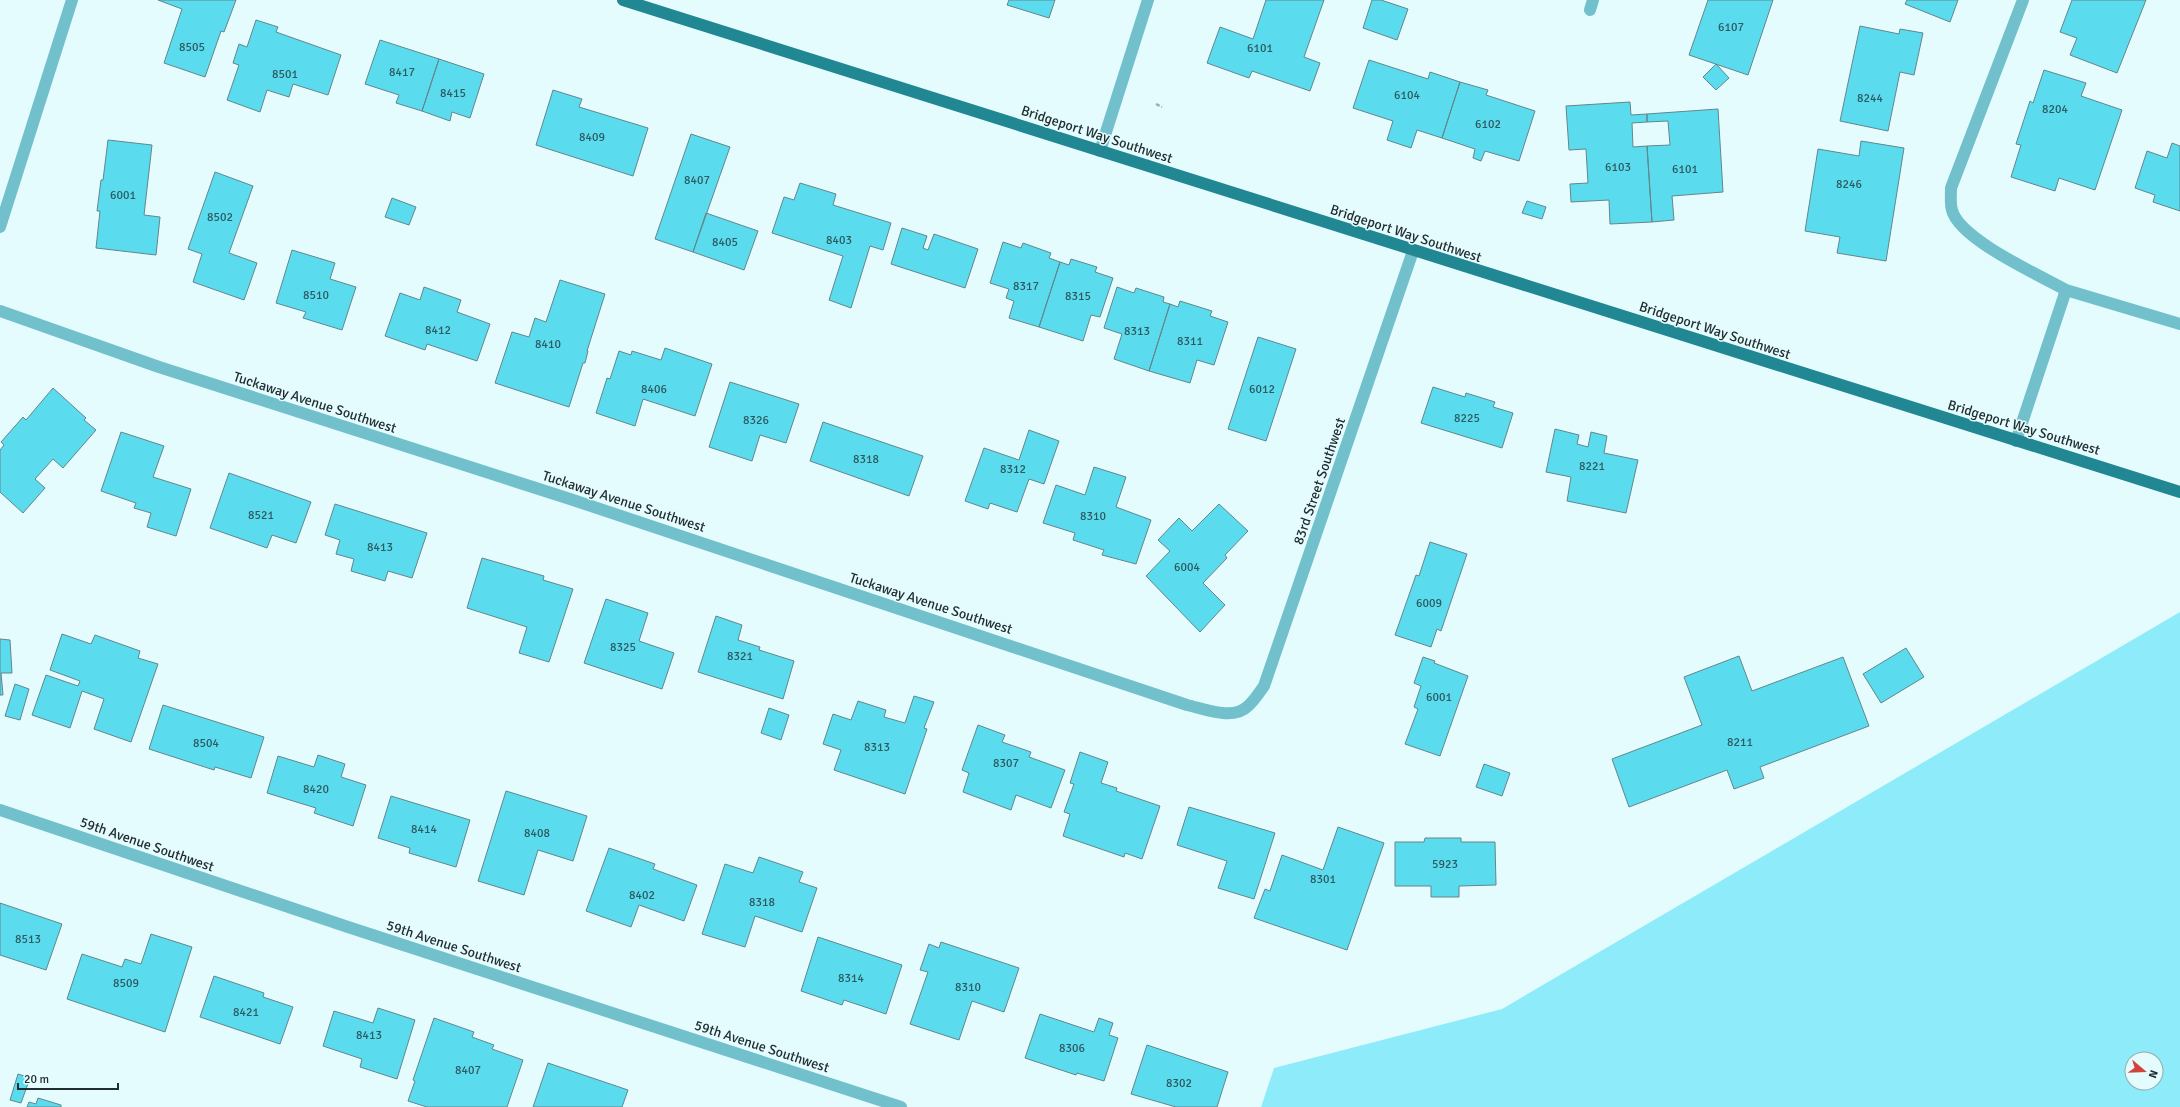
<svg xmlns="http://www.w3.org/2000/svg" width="2180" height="1107" viewBox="0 0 2180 1107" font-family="Signika,sans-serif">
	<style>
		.green { fill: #8eebf9; fill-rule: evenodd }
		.building { fill: #5adcee; stroke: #63868b }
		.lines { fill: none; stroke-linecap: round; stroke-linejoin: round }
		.path { stroke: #9aadb0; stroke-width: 2.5; stroke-dasharray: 4 2; stroke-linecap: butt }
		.service { stroke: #71c0cc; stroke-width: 12 }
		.minor { stroke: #71c0cc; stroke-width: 12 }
		.primary { stroke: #218793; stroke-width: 12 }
		.labels { text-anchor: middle; stroke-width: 3; stroke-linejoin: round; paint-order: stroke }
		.number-label { font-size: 12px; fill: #2e5a60 }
		.street-label { font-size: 14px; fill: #202e31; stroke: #e5fcff }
	</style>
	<rect width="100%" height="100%" fill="#e5fcff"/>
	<path class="green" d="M2180 612V1107H1261L1274 1068 1502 1009ZM2132 1059H2156V1083H2132Z"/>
	<path class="building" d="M158 0H236L224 32 221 31 205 77 164 63 182 9Z
		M1009 0H1055L1049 18 1007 5Z
		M1266 0H1324L1304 57 1320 63 1310 91 1252 71 1249 78 1207 63 1220 27 1253 39Z
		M1372 0H1381L1408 9 1397 40 1363 28Z
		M1708 0H1773L1748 75 1689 55Z
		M1907 0H1958L1950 22 1905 4Z
		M2072 0H2146L2117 73 2070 55 2077 38 2060 32Z
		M256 20 278 27 276 32 341 55 328 95 293 84 289 97 267 90 260 112 227 100 239 65 233 63 239 44 247 47Z
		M1860 26 1899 34 1900 29 1923 33 1914 75 1900 72 1888 131 1840 121Z
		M380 40 439 59 422 111 396 103 399 95 365 84Z
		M439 59 484 74 470 118 452 112 450 121 422 111Z
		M1369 60 1428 79 1430 72 1460 82 1442 138 1417 130 1411 148 1387 140 1393 121 1353 108Z
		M1716 64 1729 78 1716 90 1703 77Z
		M2044 70 2086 83 2081 96 2122 110 2095 190 2059 178 2055 191 2011 177 2021 145 2016 144 2030 101 2033 103Z
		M1460 82 1488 90 1486 95 1535 111 1519 161 1485 151 1481 161 1473 158 1475 149 1442 138Z
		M553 90 582 99 579 107 648 128 633 176 536 145Z
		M1630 102 1631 115 1647 114V122L1632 123 1633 147 1647 146 1652 222 1610 224 1609 200 1571 202 1570 184 1588 183 1586 149 1569 150 1566 106Z
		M1718 109 1723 192 1672 196 1674 220 1652 222 1647 146 1670 145 1668 121 1647 122V114Z
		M691 134 730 147 693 252 655 239Z
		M108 140 152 145 144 215 160 217 156 255 96 248 100 211H97L101 180H103Z
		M1861 141 1904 148 1886 261 1837 253 1840 237 1805 231 1818 149 1859 156Z
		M2172 143 2180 146V211L2153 202 2155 195 2135 188 2147 151 2167 158Z
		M215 172 253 186 229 253 257 263 244 300 193 282 202 254 188 249Z
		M800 183 836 194 833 205 891 223 883 250 870 246 851 308 829 300 843 256 772 233 784 197 794 200Z
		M392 198 416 207 409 225 385 217Z
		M1527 201 1546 207 1542 219 1522 213Z
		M706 213 758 231 744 270 693 252Z
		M902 228 927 236 923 248 928 250 934 234 978 249 965 288 891 264Z
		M1003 242 1021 248 1023 243 1051 253 1049 258 1060 262 1039 327 1009 318 1014 301 1006 298 1009 289 990 283Z
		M292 250 335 263 330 279 356 287 342 330 303 318 306 312 276 303Z
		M1071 259 1097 267 1095 272 1113 278 1100 317 1091 315 1083 341 1039 327 1060 262 1069 265Z
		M560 280 605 294 587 351H588L585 363H583L569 407 495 383 512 332 529 337 535 318 546 322Z
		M424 287 461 300 457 312 490 324 477 361 427 344 425 350 385 336 400 293 420 300Z
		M1117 287 1134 293 1136 288 1164 297 1163 302 1170 304 1149 371 1114 359 1122 334 1104 328Z
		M1180 301 1212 311 1210 316 1228 322 1214 365 1197 360 1190 383 1149 371 1170 304 1178 307Z
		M1258 337 1296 349 1266 441 1228 429Z
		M665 348 712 364 695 416 643 399 635 426 596 413 607 378 610 379 619 351 631 355 632 351 661 360Z
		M730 382 799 404 786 443 760 435 752 461 709 447Z
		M1433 387 1465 397 1466 393 1495 402 1493 407 1513 413 1502 448 1421 423Z
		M53 388 86 418 84 420 96 430 63 468 53 459 35 479 45 488 23 513 0 492V450L4 445 1 442 23 417 26 420Z
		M823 422 923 456 909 496 810 461Z
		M1555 429 1579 435 1577 444 1588 447 1591 432 1607 436 1604 453 1638 460 1626 513 1567 501 1571 477 1546 472Z
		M1029 430 1059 441 1044 484 1029 479 1017 512 990 503 988 509 965 501 984 448 1019 460Z
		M121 432 164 446 153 477 191 489 176 536 147 527 151 513 134 508 136 503 101 491Z
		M1094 467 1126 477 1116 507 1151 520 1136 564 1102 555 1104 550 1073 540 1075 533 1043 523 1056 485 1085 495Z
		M229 473 311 502 296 543 272 535 267 548 210 528Z
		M335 504 427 533 412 578 388 571 385 581 351 571 354 559 336 554 340 540 325 535Z
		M1219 504 1248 531 1225 555 1227 558 1203 583 1225 605 1200 632 1146 576 1170 551 1158 540 1179 518 1192 531Z
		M1430 542 1467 554 1441 631 1437 629 1431 647 1395 635 1416 575 1419 576Z
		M482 558 544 576 543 580 573 589 549 662 519 653 527 627 467 608Z
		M606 599 648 613 639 641 674 653 662 689 584 663Z
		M716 616 742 625 738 640 760 647 759 650 794 661 783 699 698 672Z
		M62 634 91 644 95 635 140 651 138 658 158 664 131 742 94 729 104 699 82 691 70 728 32 715 46 675 78 686 80 681 50 670Z
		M0 639 10 640 12 673H1L3 695H0Z
		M1906 648 1924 677 1881 703 1863 674Z
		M1739 656 1752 691 1843 657 1869 726 1760 767 1764 778 1734 789 1727 770 1629 807 1612 759 1702 725 1684 677Z
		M1423 657 1435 661 1434 663 1468 676 1440 756 1405 744 1418 709 1414 707 1421 686 1414 683Z
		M15 684 29 689 20 720 5 716Z
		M914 696 934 702 924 728 927 729 905 794 834 770 841 750 823 744 833 714 851 720 858 701 886 710 884 717 905 723Z
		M163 705 264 737 251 778 215 767 214 770 149 749Z
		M769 708 789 715 781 740 761 733Z
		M978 725 1005 735 1002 742 1031 752 1029 757 1065 770 1051 808 1016 795 1011 810 963 792 969 773 962 770Z
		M1080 752 1108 762 1101 783 1117 788 1116 791 1160 806 1142 859 1125 853 1124 857 1063 836 1070 814 1064 812 1074 784 1070 783Z
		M318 755 345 764 341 777 366 785 353 826 314 813 316 808 267 793 278 756 314 767Z
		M1484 764 1510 773 1502 796 1476 787Z
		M506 791 587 816 573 861 538 850 524 895 478 881Z
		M391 796 470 820 456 867 409 853 410 848 378 838Z
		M1189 807 1275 833 1254 899 1218 888 1227 861 1177 845Z
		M1338 827 1384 843 1347 950 1254 918 1265 889 1270 891 1282 855 1323 870Z
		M1425 838H1461V842H1495L1496 885 1459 886V897H1431V886H1395V842H1424Z
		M609 848 655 864 653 869 697 885 684 921 639 905 631 927 586 911Z
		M759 857 803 872 799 882 817 888 802 932 755 916 745 947 702 934 725 864 753 873Z
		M0 903 62 924 46 970 0 955Z
		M151 934 192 947 165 1032 67 999 82 954 122 967 125 959 141 964Z
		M818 937 902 965 886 1014 844 1000 842 1005 801 991Z
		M941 942 1019 968 1004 1012 972 1001 959 1040 910 1024 928 972 920 970 929 944 939 948Z
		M214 976 264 993 263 997 293 1007 280 1044 200 1017Z
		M378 1008 415 1020 397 1079 360 1067 362 1059 323 1046 334 1011 373 1023Z
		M1040 1014 1094 1032 1099 1018 1113 1023 1109 1035 1118 1038 1104 1081 1077 1073 1076 1075 1025 1058Z
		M434 1018 474 1032 472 1037 494 1045 492 1049 523 1060 507 1107H427L408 1101 415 1081 413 1080Z
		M1147 1045 1228 1072 1217 1107H1176L1131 1094Z
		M548 1063 628 1090 622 1107H533Z
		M18 1074 30 1078 21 1103 10 1100Z
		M38 1098 61 1105V1107H27L29 1102 36 1104Z"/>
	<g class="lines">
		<path class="path" d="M1156 104 1162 107"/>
		<path class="service" d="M2066 290 2180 324
			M2016 441 2066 290C2039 275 1959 239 1952 210 1950 204 1951 195 1951 188L2023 0"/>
		<path class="minor" d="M1590 10 1593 0
			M1100 151 1148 0
			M0 227 72 0
			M0 311 159 367 570 499 1187 705C1205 709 1233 721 1248 706 1254 701 1259 693 1264 686L1413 251
			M0 810 348 927 901 1107"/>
		<path class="primary" d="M623 0 2180 492"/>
	</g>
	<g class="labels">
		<g class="number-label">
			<text x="1731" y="31">6107</text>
			<text x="192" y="51">8505</text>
			<text x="1260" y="52">6101</text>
			<text x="402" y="76">8417</text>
			<text x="285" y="78">8501</text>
			<text x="453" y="97">8415</text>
			<text x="1407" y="99">6104</text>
			<text x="1870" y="102">8244</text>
			<text x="2055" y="113">8204</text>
			<text x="1488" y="128">6102</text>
			<text x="592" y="141">8409</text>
			<text x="1618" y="171">6103</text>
			<text x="1685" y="173">6101</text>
			<text x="697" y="184">8407</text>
			<text x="1849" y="188">8246</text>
			<text x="123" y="199">6001</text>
			<text x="220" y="221">8502</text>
			<text x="839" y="244">8403</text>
			<text x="725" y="246">8405</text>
			<text x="1026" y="290">8317</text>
			<text x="316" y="299">8510</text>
			<text x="1078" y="300">8315</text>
			<text x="438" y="334">8412</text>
			<text x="1137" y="335">8313</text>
			<text x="1190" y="345">8311</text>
			<text x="548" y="348">8410</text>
			<text x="654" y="393">8406</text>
			<text x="1262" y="393">6012</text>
			<text x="1467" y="422">8225</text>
			<text x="756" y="424">8326</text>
			<text x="866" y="463">8318</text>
			<text x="1592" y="470">8221</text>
			<text x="1013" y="473">8312</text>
			<text x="261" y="519">8521</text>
			<text x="1093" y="520">8310</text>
			<text x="380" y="551">8413</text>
			<text x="1187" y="571">6004</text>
			<text x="1429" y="607">6009</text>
			<text x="623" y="651">8325</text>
			<text x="740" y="660">8321</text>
			<text x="1439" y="701">6001</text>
			<text x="1740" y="746">8211</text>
			<text x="206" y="747">8504</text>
			<text x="877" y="751">8313</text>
			<text x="1006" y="767">8307</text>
			<text x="316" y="793">8420</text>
			<text x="424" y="833">8414</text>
			<text x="537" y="837">8408</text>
			<text x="1445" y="868">5923</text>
			<text x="1323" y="883">8301</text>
			<text x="642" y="899">8402</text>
			<text x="762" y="906">8318</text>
			<text x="28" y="943">8513</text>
			<text x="851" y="982">8314</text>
			<text x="126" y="987">8509</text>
			<text x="968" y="991">8310</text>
			<text x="246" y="1016">8421</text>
			<text x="369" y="1039">8413</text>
			<text x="1072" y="1052">8306</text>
			<text x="468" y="1074">8407</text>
			<text x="1179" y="1087">8302</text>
		</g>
		<g class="street-label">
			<text transform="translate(1097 134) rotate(18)" y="5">Bridgeport Way Southwest</text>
			<text transform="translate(1406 233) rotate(18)" y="5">Bridgeport Way Southwest</text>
			<text transform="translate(1715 330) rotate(18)" y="5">Bridgeport Way Southwest</text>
			<text transform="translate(315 402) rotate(18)" y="5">Tuckaway Avenue Southwest</text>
			<text transform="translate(2024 427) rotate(17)" y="5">Bridgeport Way Southwest</text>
			<text transform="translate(1319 481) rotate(-71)" y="5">83rd Street Southwest</text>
			<text transform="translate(624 501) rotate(18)" y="5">Tuckaway Avenue Southwest</text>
			<text transform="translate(931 603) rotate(18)" y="5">Tuckaway Avenue Southwest</text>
			<text transform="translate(147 844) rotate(19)" y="5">59th Avenue Southwest</text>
			<text transform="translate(454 946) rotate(18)" y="5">59th Avenue Southwest</text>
			<text transform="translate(762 1046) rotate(18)" y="5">59th Avenue Southwest</text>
		</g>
	</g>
	<g transform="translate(2144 1071) rotate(109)"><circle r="19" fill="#e5fcff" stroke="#96aaad"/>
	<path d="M0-3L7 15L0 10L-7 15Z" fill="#d2443b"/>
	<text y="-6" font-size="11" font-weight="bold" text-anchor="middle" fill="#202e31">N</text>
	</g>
	<path d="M18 1083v6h100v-6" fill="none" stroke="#202e31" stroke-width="2"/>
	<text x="24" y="1083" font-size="12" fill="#202e31" stroke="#e5fcff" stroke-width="3" paint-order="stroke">20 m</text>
</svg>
